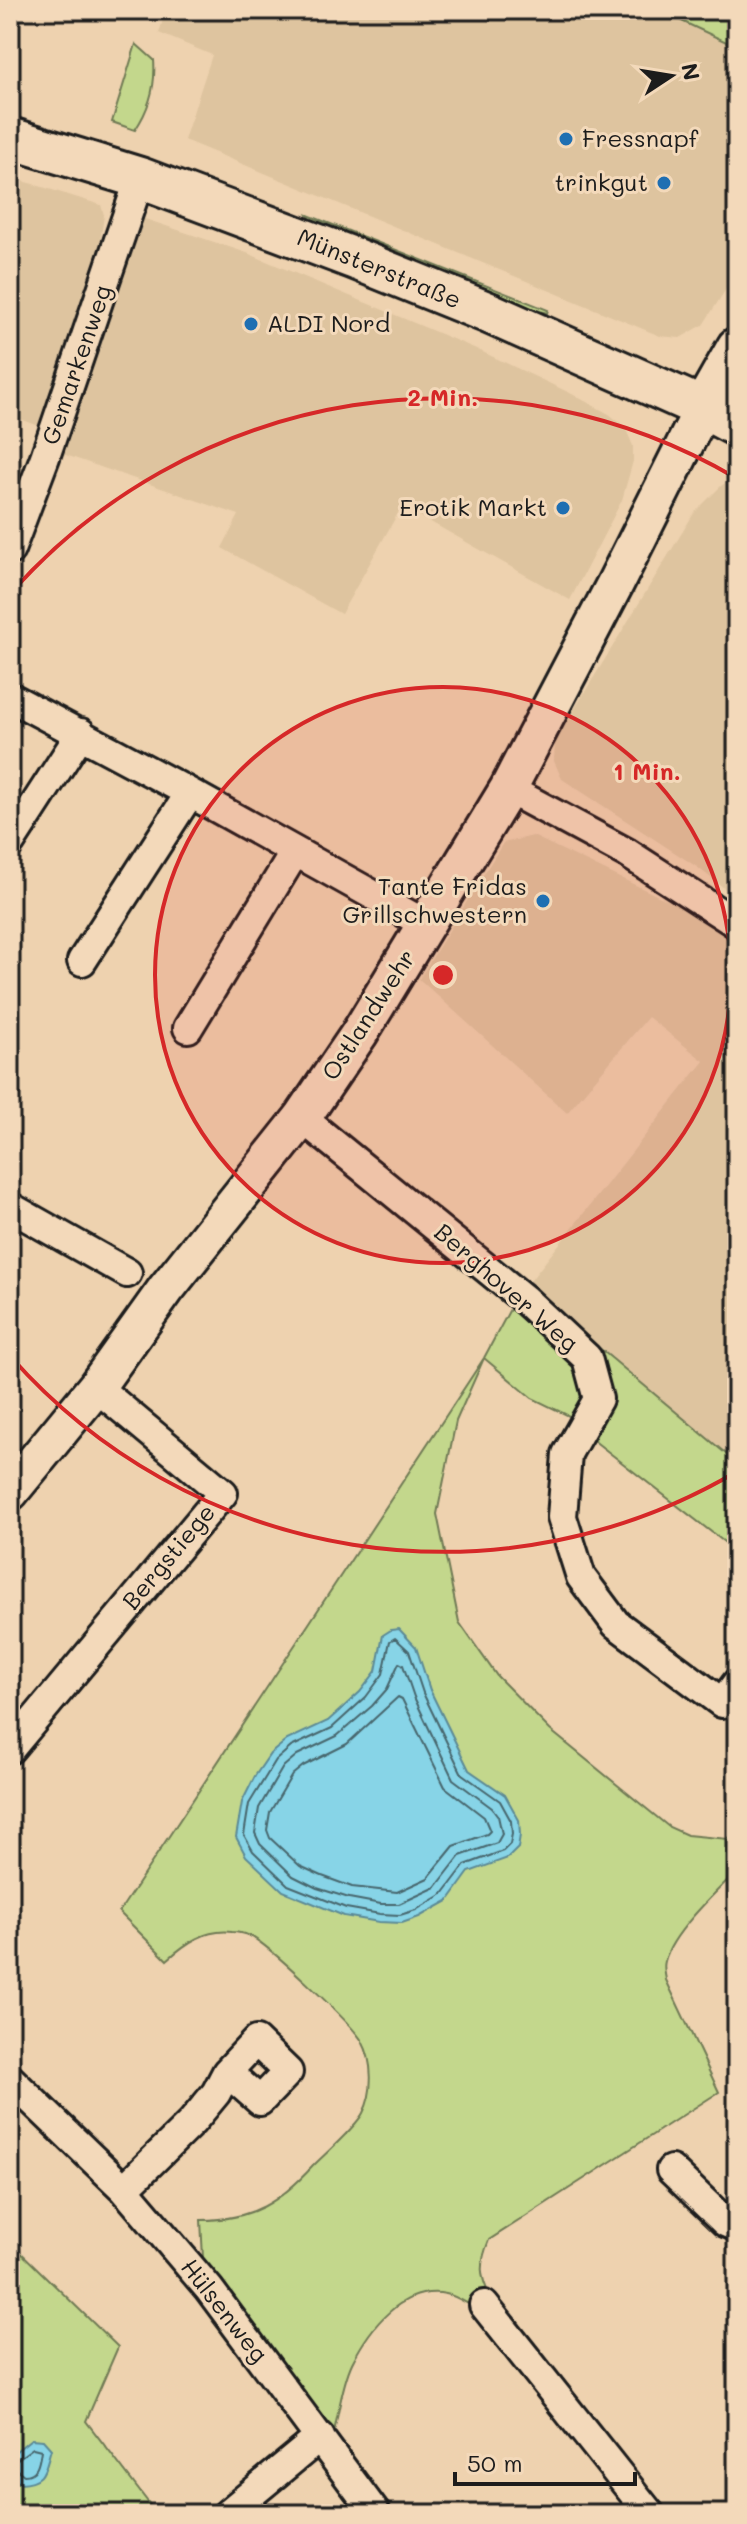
<svg xmlns="http://www.w3.org/2000/svg" width="747" height="2524" viewBox="0 0 747 2524" font-family="Mali,sans-serif">
	<style>
		.built { fill: #dec49f }
		.green { fill: #c3d78c; stroke: #707a54; stroke-width: 2 }
		.water { fill: #87d4e7; stroke: #5c8a96; stroke-width: 2 }
		.lines { fill: none; stroke-linecap: round; stroke-linejoin: round }
		.shore { stroke: #47666d; stroke-width: 2 }
		.stream { stroke: #5c8a96; stroke-width: 7 }
		.minor-casing { stroke: #1c1c1c; stroke-width: 34 }
		.tertiary-casing { stroke: #1c1c1c; stroke-width: 42 }
		.secondary-casing { stroke: #1c1c1c; stroke-width: 46 }
		.minor { stroke: #f3d9ba; stroke-width: 28 }
		.tertiary { stroke: #f3d9ba; stroke-width: 36 }
		.secondary { stroke: #f3d9ba; stroke-width: 40 }
		.ring { fill: none; stroke: #d62828; stroke-width: 4 }
		.poi-dot { fill: #1f6fb2; stroke: #f3d9ba; stroke-width: 3 }
		.labels { text-anchor: middle; stroke-width: 6; stroke-linejoin: round; paint-order: stroke }
		.poi-label { font-size: 24px; fill: #1c1c1c; stroke: #f3d9ba; text-anchor: end }
		.street-label { font-size: 24px; fill: #1c1c1c; stroke: #f3d9ba }
		.centre { fill: #d62828; stroke: #f3d9ba; stroke-width: 4 }
		.ring-label { font-size: 24px; text-anchor: middle; font-weight: bold; fill: #d62828; stroke: #f3d9ba; stroke-width: 6; stroke-linejoin: round; paint-order: stroke }
	</style>
	<rect width="100%" height="100%" fill="#eed2af"/>
	<filter id="ink" filterUnits="userSpaceOnUse"><feTurbulence type="fractalNoise" baseFrequency=".0125" numOctaves="2"/><feDisplacementMap in="SourceGraphic" scale="16" xChannelSelector="R" yChannelSelector="G"/><feConvolveMatrix kernelMatrix="1 2 1 2 8 2 1 2 1" color-interpolation-filters="sRGB"/></filter>
	<g filter="url(#ink)">
		<path class="built" d="M166 10H658L737 47V272L703 325 680 338 660 336 184 140 212 55 159 33Z
			M10 177 101 205 104 215 98 256 39 426 10 415Z
			M145 219 247 253 474 348 570 393 609 414 625 427 633 446V461L622 500 570 600 402 506 341 614 222 548 239 515 57 452 137 221Z
			M731 479H737V898L697 867 562 779 554 761 555 741 694 513 721 486Z
			M533 836 679 906 737 943V1463L527 1285 704 1061 648 1017 567 1113 419 979 503 843Z"/>
		<path class="green" d="M658 10H737V47Z
			M136 44 154 60C156 86 150 108 135 130L112 122Z
			M308 215 548 310 547 313 526 307 469 281 311 220Z
			M510 1309 576 1365 586 1389 571 1417 532 1398 484 1358 456 1421 437 1514 459 1622 497 1676 550 1730 669 1827 687 1835 728 1839 737 1829V1847L729 1855 737 1871C716 1892 672 1933 665 1961 663 1968 665 1973 666 1980L719 2092 489 2240C479 2265 479 2275 491 2298L480 2310C469 2305 457 2296 446 2294 402 2285 369 2329 352 2363 342 2384 339 2412 333 2436L203 2258 201 2220C252 2220 280 2202 313 2166 325 2154 356 2127 363 2113 374 2092 373 2061 362 2041 351 2023 269 1945 250 1936 246 1934 237 1932 232 1932 205 1929 186 1943 167 1960L119 1912 484 1358Z
			M597 1346 737 1463V1552L593 1440C614 1395 616 1392 597 1346Z
			M10 2242 118 2347 86 2421 157 2514H10Z"/>
		<path class="water" d="M399 1629 416 1647 430 1690 469 1770 505 1795 519 1820 520 1835 518 1848 508 1858 469 1872 448 1901 419 1917 402 1923 379 1922 344 1916 283 1891 246 1856 236 1837 242 1802 255 1776 270 1754 287 1740 328 1721 360 1692 376 1671 383 1635 391 1630Z
			M31 2439 43 2440 51 2449C44 2471 46 2482 20 2483L10 2473V2456Z"/>
		<g class="lines">
			<path class="shore" d="M395 1638 409 1651 423 1693 462 1774 500 1801 511 1821 512 1834 510 1844 503 1851 465 1865 443 1894 416 1910 400 1915 380 1914 346 1908 288 1885 253 1851 244 1835 249 1804 276 1760 291 1747 332 1728 366 1697 383 1674 390 1641Z
				M399 1663 403 1665 414 1697 453 1779 492 1808 498 1816 502 1834 497 1843 460 1856 436 1887 399 1904H381L349 1898 317 1888 293 1876 260 1844 255 1833 259 1808 283 1767 297 1755 337 1736 372 1706 387 1689Z
				M398 1697 402 1699 445 1787 484 1817 490 1831 487 1834 454 1846 428 1878 397 1892 352 1887 322 1876 300 1866 270 1838 267 1830 270 1812 292 1775 303 1766 347 1744Z
				M10 2461 12 2463 33 2448 41 2450C39 2463 38 2475 24 2475L12 2466 10 2468"/>
			<path class="stream" d="M736 10H737"/>
			<g class="minor-casing">
				<path id="minor" d="M10 550 45 457 140 178
					M10 697 190 793 427 925
					M508 789 627 853 737 924
					M10 843 81 733
					M82 961 190 793
					M188 1028 295 852
					M302 1118 524 1299 587 1358 598 1399 567 1454 562 1517 581 1577 616 1624 722 1703 737 1683
					M10 1207 127 1273
					M10 1749 223 1493 96 1387
					M10 2079 124 2189 209 2289 376 2514
					M671 2170 725 2222 737 2227
					M124 2189 192 2122 216 2093 227 2072 256 2041 288 2072 260 2101 227 2072
					M484 2305 650 2514
					M227 2514 320 2437"/>
			</g>
			<g class="tertiary-casing">
				<path id="tertiary" d="M10 1492 96 1387 166 1289 302 1118 359 1034 508 789 615 584 703 408"/>
			</g>
			<g class="secondary-casing">
				<path id="secondary" d="M10 138 140 178 353 258 489 313 703 408 737 426
					M703 408 737 348"/>
			</g>
			<use href="#minor" class="minor"/>
			<use href="#tertiary" class="tertiary"/>
			<use href="#secondary" class="secondary"/>
		</g>
	</g>
	<circle cx="443" cy="975" r="288" fill="#d62828" fill-opacity=".12"/>
	<g class="ring">
		<circle cx="443" cy="975" r="288"/>
		<path d="M736 1472A577 577 0 0 1 11 1357M11 593A577 577 0 0 1 736 478"/>
	</g>
	<g class="poi-dot">
		<circle cx="566" cy="139" r="8"/>
		<circle cx="664" cy="183" r="8"/>
		<circle cx="251" cy="324" r="8"/>
		<circle cx="563" cy="508" r="8"/>
		<circle cx="543" cy="901" r="8"/>
	</g>
	<g class="labels">
		<g class="poi-label">
			<text x="582" y="147" text-anchor="start">Fressnapf</text>
			<text x="648" y="191">trinkgut</text>
			<text x="267" y="332" text-anchor="start">ALDI Nord</text>
			<text x="547" y="516">Erotik Markt</text>
			<text x="527" y="895">Tante Fridas<tspan x="527" dy="28">Grillschwestern</tspan></text>
		</g>
		<g class="street-label">
			<text transform="translate(379 269) rotate(22)" y="8">Münsterstraße</text>
			<text transform="translate(77 365) rotate(-71)" y="8">Gemarkenweg</text>
			<text transform="translate(369 1015) rotate(-57)" y="8">Ostlandwehr</text>
			<text transform="translate(506 1288) rotate(41)" y="8">Berghover Weg</text>
			<text transform="translate(169 1557) rotate(-50)" y="8">Bergstiege</text>
			<text transform="translate(224 2311) rotate(52)" y="8">Hülsenweg</text>
		</g>
	</g>
	<circle cx="443" cy="975" r="12" class="centre"/>
	<g class="ring-label">
		<text x="443" y="406">2 Min.</text>
		<text x="647" y="780">1 Min.</text>
	</g>
	<rect width="747" height="2524" fill="none" stroke="#f3d9ba" stroke-width="40"/>
	<rect x="20" y="20" width="707" height="2484" fill="none" stroke="#1c1c1c" stroke-width="3" filter="url(#ink)"/>
	<g transform="translate(671 76) rotate(78)" stroke="#f3d9ba" stroke-width="6" paint-order="stroke">
	<path d="M0-6L14 30L0 20L-14 30Z" fill="#1c1c1c"/>
	<text y="-12" font-size="22" font-weight="bold" text-anchor="middle" fill="#1c1c1c">N</text>
	</g>
	<path d="M455 2472v12h180v-12" fill="none" stroke="#1c1c1c" stroke-width="4"/>
	<text x="467" y="2472" font-size="24" fill="#1c1c1c" stroke="#f3d9ba" stroke-width="6" paint-order="stroke">50 m</text>
</svg>
